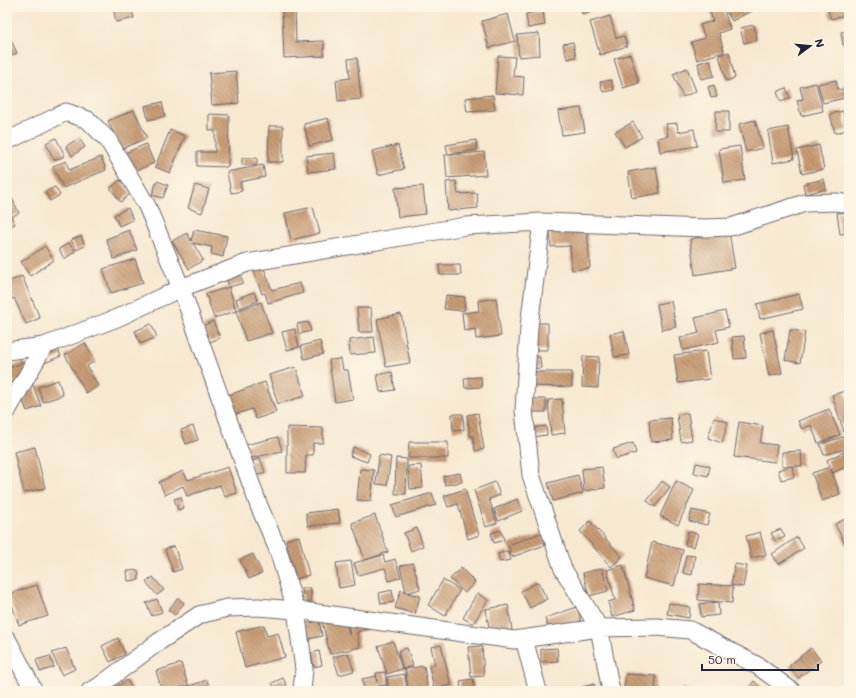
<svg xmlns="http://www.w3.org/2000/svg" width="856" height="698" viewBox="0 0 856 698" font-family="Mali,sans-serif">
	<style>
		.building { fill: url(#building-back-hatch) }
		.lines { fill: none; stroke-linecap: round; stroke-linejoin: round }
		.street-casing { stroke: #6d676f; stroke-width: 19 }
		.street { stroke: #fff; stroke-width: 17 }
	</style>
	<defs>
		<pattern id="building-back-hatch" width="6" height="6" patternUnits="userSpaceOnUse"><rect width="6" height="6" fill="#c79b74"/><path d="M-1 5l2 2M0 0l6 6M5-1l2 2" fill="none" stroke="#a17e60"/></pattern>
	</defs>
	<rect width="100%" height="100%" fill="#fcf5e5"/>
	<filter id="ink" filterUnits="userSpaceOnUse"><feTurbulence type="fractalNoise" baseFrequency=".025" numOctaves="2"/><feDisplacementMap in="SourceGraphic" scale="8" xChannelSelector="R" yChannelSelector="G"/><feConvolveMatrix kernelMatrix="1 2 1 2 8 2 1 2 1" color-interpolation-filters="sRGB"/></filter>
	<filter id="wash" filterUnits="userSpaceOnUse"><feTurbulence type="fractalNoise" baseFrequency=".012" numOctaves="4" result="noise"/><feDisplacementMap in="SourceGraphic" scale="16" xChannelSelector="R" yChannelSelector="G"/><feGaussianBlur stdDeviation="0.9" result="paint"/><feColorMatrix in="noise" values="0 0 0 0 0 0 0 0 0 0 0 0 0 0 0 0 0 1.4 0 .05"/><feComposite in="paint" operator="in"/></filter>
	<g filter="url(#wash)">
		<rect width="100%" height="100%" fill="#f7e8d0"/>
		<g id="blocks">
			<path class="building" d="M113 7H131L134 18 116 22Z
				M282 7H295L296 42 324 41V56L284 58Z
				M580 7H605L582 14Z
				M714 7H723L730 29 719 33 724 52 697 60 691 42 705 38 700 25 713 21 709 9Z
				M724 7H756L757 8 732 21Z
				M827 7H849V14L831 19Z
				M543 11 545 25 528 28 526 14Z
				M508 14 515 41 489 48 482 21Z
				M610 16 616 38 624 36 627 46 600 55 590 22Z
				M754 25 757 40 744 43 740 28Z
				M849 31V44L843 45 841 32Z
				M539 33 540 55 519 57 517 35Z
				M11 40 17 53 7 58V42Z
				M573 42 576 57 567 59 563 44Z
				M729 52 735 78 726 81 719 55Z
				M630 54 639 83 623 88 614 59Z
				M498 56 515 57 513 76 524 77 523 95 495 93Z
				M357 58 361 99 338 101 336 80 350 78 348 59Z
				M710 60 714 76 701 79 698 63Z
				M687 68 696 91 683 97 673 74Z
				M236 71 239 103 212 105 209 73Z
				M611 80 614 90 603 92 600 82Z
				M836 80 838 90 847 88 849 97 823 103 818 84Z
				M816 83 823 111 801 116 797 100 803 99 800 87Z
				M714 85 717 97 711 98 708 87Z
				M786 88 790 98 781 102 777 92Z
				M493 95 495 110 467 112 465 98Z
				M162 102 165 116 148 120 145 106Z
				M581 108 585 132 562 135 558 111Z
				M134 110 147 138 121 149 108 121Z
				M716 111H729V132H715Z
				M843 111 847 130 835 133 830 114Z
				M209 114 229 115 228 167 197 166V152H215V131L209 130Z
				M328 118 333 140 309 146 304 124Z
				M755 120 763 148 746 152 739 124Z
				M633 122 642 137 625 147 615 132Z
				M677 123 678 132 694 129 697 146 660 152 658 138 668 136 666 124Z
				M269 126H283V162H268Z
				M788 127 794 159 773 163 768 131Z
				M170 130 185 136 170 173 155 167Z
				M56 138 65 156 54 160 46 143Z
				M79 138 85 147 72 156 66 146Z
				M476 140 477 150 448 154 446 145Z
				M146 144 154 163 133 172 125 153Z
				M398 145 404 169 378 175 372 151Z
				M819 145 824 169 802 174 797 150Z
				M740 146 745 180 724 183 719 149Z
				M484 152 486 175 447 178 445 155Z
				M334 153 336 169 308 172 306 156Z
				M101 157 106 170 63 188 53 166 66 161 69 170Z
				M242 158H257V165H242Z
				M263 165 265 177 240 182 242 191 231 193 227 172Z
				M656 167 660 193 632 198 628 172Z
				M824 179 826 189 805 194 803 184Z
				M120 180 131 193 121 202 110 188Z
				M157 181 168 185 163 198 152 195Z
				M456 181 458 194 477 193 478 208 448 211 446 182Z
				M195 185 209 189 202 213 188 208Z
				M423 186 426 214 398 217 395 188Z
				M55 187 60 195 50 201 45 192Z
				M7 188 19 213 11 217 15 224 7 228Z
				M313 207 320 233 291 240 285 213Z
				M128 208 133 220 119 226 114 215Z
				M849 212V233L840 234 837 213Z
				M587 228 590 268 572 270 570 246 551 247 550 231Z
				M129 230 137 250 114 259 106 239Z
				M194 230 227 236 223 257 211 254 212 247 193 243 203 260 189 269 172 241 187 233 191 241Z
				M729 232 735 268 695 275 690 239Z
				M81 236 85 246 76 250 71 240Z
				M69 243 75 252 64 259 59 249Z
				M45 246 54 260 30 276 21 262Z
				M135 259 143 283 111 293 103 269Z
				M439 265H460L461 275H440Z
				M263 266 272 290 300 283 303 293 268 303 265 293 262 294 253 269Z
				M240 273 243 283 229 287 226 277Z
				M22 276 40 318 26 324 14 298 7 301V282Z
				M229 287 236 311 261 302 272 333 246 341 236 311 214 318 206 294Z
				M254 292 258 301 239 308 236 299Z
				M799 294 803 309 760 319 757 304Z
				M446 295 465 297 464 311 444 309Z
				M496 298 501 336 476 339 475 329 464 331 462 313 479 311 478 301Z
				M671 301 676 327 662 330 657 304Z
				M357 308H371L373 332H359Z
				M725 311 729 327 716 330 719 342 683 350 680 338 699 333 695 318Z
				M401 314 410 363 386 367 377 319Z
				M213 321 220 338 210 342 203 326Z
				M308 322 311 331 299 334 297 324Z
				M537 323H548V350H537Z
				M151 324 157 337 140 344 135 331Z
				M295 329 299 347 287 350 282 332Z
				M773 330 782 373 769 376 760 333Z
				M790 330 805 332 800 363 785 360Z
				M624 331 629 355 614 357 610 334Z
				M744 336 746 358 734 359 732 337Z
				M374 337 376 353 350 355 349 340Z
				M320 341 323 354 304 359 301 346Z
				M55 342 61 356 40 365Z
				M85 343 95 361 87 366 98 386 86 393 65 355Z
				M706 351 710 379 678 383 674 355Z
				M583 356 599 357 598 388 582 387Z
				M529 357H540L541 368 530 369Z
				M341 359 343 370H348L353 399 335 402 329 360Z
				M24 362 41 406 27 411 15 381 7 384V369Z
				M296 367 305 396 278 404 269 375Z
				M392 372 395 390 380 392 377 375Z
				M528 372H572V387L528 386Z
				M481 377 482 387 465 388 464 378Z
				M58 380 63 395 43 402 38 387Z
				M265 382 276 412 256 419 252 409 233 415 226 396Z
				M845 391 849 403V430L844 432 832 395Z
				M527 399H546V412H527Z
				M562 399 565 433 551 435 548 400Z
				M829 409 840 435 818 443 811 425 802 429 798 421Z
				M478 413 484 449 475 451 473 436H470L467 415Z
				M688 413 692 440 681 442 677 415Z
				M452 414H463L464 430 453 431Z
				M671 418 673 440 651 442 649 420Z
				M714 418 728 422 722 443 708 438Z
				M739 422 763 426 760 443 777 445 775 462 734 457Z
				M193 426 198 440 186 444 181 430Z
				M546 426 547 435 531 437 530 428Z
				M287 427 323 428V443H313V455H306L305 473H287Z
				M849 435V448L824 455 820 444Z
				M278 437 282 451 248 459 245 445Z
				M409 442H448V458H408Z
				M633 443 636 453 616 459 613 449Z
				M35 447 45 488 24 493 14 452Z
				M353 447 370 454 367 462 350 456Z
				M849 449V465L833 473 831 469 840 494 822 501 812 473 830 467 827 460Z
				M801 451 802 466H782V452Z
				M379 455 391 457 387 485 376 484Z
				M260 458 265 472 254 476 249 462Z
				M396 458 407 459 406 494H395Z
				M696 463 710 466 708 476 694 473Z
				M421 465 423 488 410 489 408 466Z
				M792 466 794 477 781 480 778 470Z
				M228 467 237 493 225 497 220 485 187 496 183 486 165 495 159 482 183 471 188 480Z
				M602 467 605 488 584 491 582 469Z
				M360 469 374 470 371 501 357 500Z
				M460 473 462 482 445 485 443 476Z
				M578 475 583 493 553 501 548 483Z
				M662 481 670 487 655 507 647 501Z
				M676 481 694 490 678 525 660 516Z
				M495 482 500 495 489 499 497 523 486 527 474 490Z
				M465 489 479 535 468 539 458 504 448 507 444 496Z
				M432 493 436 505 396 517 392 505Z
				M181 497 184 508 178 510 174 499Z
				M517 499 522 511 498 521 494 509Z
				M338 509 340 523 308 526 306 513Z
				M692 510 710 514 707 525 689 521Z
				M375 515 388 552 365 560 352 523Z
				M849 517V552L835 524Z
				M590 521 622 557 611 567 580 531Z
				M417 528 423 546 411 551 404 533Z
				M781 529 785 537 775 541 771 533Z
				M501 530 504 540 494 543 491 533Z
				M688 531 698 534 694 547 685 545Z
				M760 532 766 555 751 558 746 536Z
				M541 533 545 545 512 557 508 545Z
				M299 536 309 575 296 579 286 540Z
				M797 537 804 548 779 564 772 554Z
				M652 542 683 550 674 586 644 578Z
				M174 546 182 569 173 572 165 549Z
				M508 551 511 560 500 562 498 554Z
				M253 554 262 573 249 579 240 560Z
				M383 555 385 562 395 559 401 577 389 581 385 568 358 575 354 563Z
				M686 555 695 556 692 575 683 573Z
				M351 561 355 585 339 588 336 563Z
				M413 563 420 589 407 593 420 596 415 614 395 608 401 590 406 592 400 566Z
				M735 564 747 566 743 587 731 585Z
				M623 565 635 610 612 617 608 602 615 600 607 570Z
				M461 568 475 582 465 593 450 579Z
				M602 568 608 591 589 596 583 573Z
				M138 570 139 580 128 581 127 571Z
				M153 577 164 590 157 595 146 582Z
				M443 580 460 590 445 616 428 605Z
				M538 582 547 599 530 608 521 591Z
				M699 584 733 586 732 603 698 600Z
				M37 585 48 616 19 625 8 594Z
				M302 588H311V603H303Z
				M392 590 394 602 381 604 379 593Z
				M477 593 488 600 473 624 463 618Z
				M178 598 184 603 175 615 168 610Z
				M157 599 162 612 152 616 146 603Z
				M718 602 719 615 701 617 700 604Z
				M669 603 690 607 689 618 667 614Z
				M508 605 512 630 490 634 486 609Z
				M577 607 581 621 550 632 545 618Z
				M345 616 349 634H350L348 623 368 619 370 629 357 632 360 647 330 654 322 621Z
				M319 621 322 636 304 640 301 625Z
				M264 625 267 636 278 633 285 657 245 668 236 632Z
				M118 638 125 654 110 662 102 646Z
				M393 641 402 669 387 674 378 646Z
				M441 645 451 685 434 689 429 666 435 665 431 647Z
				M482 646 484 676 471 677 468 647Z
				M66 648 75 669 62 675 52 653Z
				M407 648 413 666 403 669 398 651Z
				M557 648 558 661 541 662V649Z
				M811 648 821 661 798 678 789 666Z
				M319 651 322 665 314 667 311 653Z
				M348 653 354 671 339 675 333 657Z
				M50 656 54 667 40 672 36 660Z
				M181 663 188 685 169 691H162L156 671Z
				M424 666 428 691H409L405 669Z
				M385 672 387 685 378 686 380 691H365L362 679 376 676 377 682 376 673Z
				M405 674 407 690 389 691 387 677Z
				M626 674 656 676 655 691H624Z
				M283 678 287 686 276 691 272 683Z
				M473 679 475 691H461L460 681Z
				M127 680 134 691H112V690Z
				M207 680 211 691H184L183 688Z
				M754 681 765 691H746Z
				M594 684 596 691H570V690Z
				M682 688 693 691H681Z"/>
		</g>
	</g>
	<g filter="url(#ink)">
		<use href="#blocks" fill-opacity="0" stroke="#6d676f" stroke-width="1"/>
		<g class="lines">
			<g class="street-casing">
				<path id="street" d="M7 141 66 112 88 120 108 140 147 206 181 288 259 506 278 550 296 610 304 669 302 691
					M542 222 529 327 524 410 531 475 563 569 599 628 611 691
					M7 351 44 346 117 318 181 288 247 263 466 226 542 222 705 228 731 227 805 203 836 202 849 204
					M7 411 44 346
					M7 639 34 691
					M524 639 538 691
					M90 691 98 687 157 643 199 615 227 608 258 607 296 610 514 640 599 628 657 627 690 630 758 666 792 691"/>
			</g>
			<use href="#street" class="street"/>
		</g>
	</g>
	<rect width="856" height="698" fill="none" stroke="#fcf5e5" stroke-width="24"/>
	<g transform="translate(810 46) rotate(74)" stroke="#fcf5e5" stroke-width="3" paint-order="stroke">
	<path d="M0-3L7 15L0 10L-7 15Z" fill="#22223b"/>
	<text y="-6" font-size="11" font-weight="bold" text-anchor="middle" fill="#22223b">N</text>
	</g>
	<path d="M702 664v6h116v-6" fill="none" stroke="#22223b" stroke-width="2"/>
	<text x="708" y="664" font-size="12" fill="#22223b" stroke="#fcf5e5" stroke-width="3" paint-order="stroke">50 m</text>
</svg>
